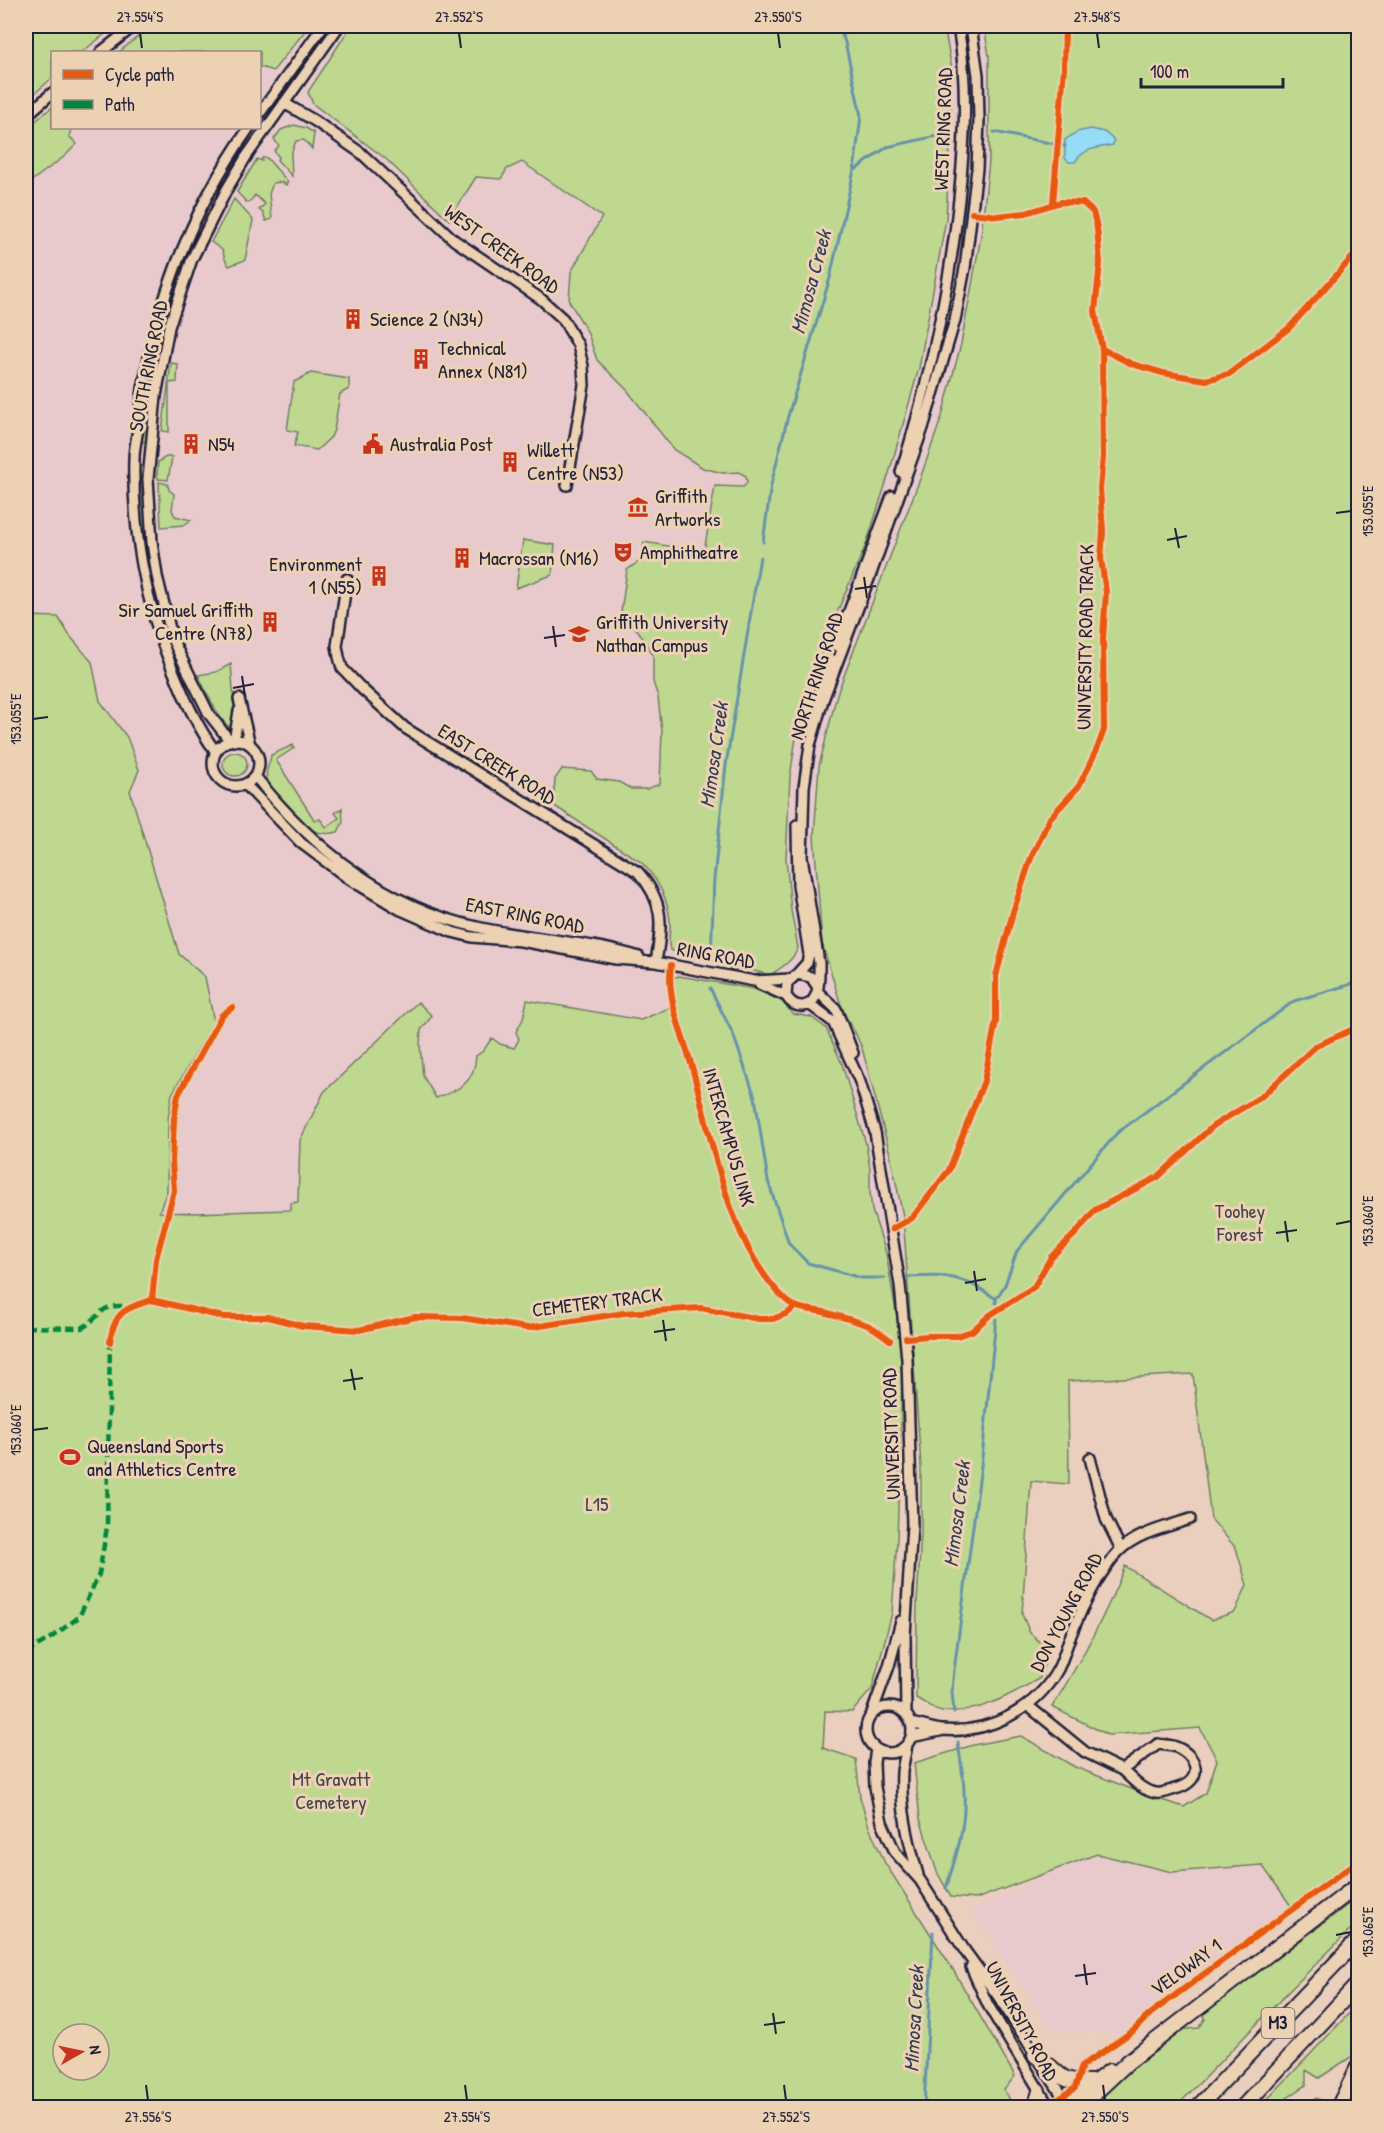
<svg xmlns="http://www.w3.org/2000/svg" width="1384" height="2133" viewBox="0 0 1384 2133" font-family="'Patrick Hand',sans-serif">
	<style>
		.built { fill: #e8cacc; fill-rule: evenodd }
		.green { fill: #bfd88f; stroke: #707d65; stroke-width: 1.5; fill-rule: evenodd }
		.water { fill: #95ddf6; stroke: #6792ab; stroke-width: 1.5 }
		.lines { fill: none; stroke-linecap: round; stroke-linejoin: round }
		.stream { stroke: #6792ab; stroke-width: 3 }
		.minor-casing { stroke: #22223b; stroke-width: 14 }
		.major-casing { stroke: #22223b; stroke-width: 16 }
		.highway-casing { stroke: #22223b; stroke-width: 18 }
		.minor { stroke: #ecd1b3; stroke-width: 9 }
		.major { stroke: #ecd1b3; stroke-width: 12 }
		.highway { stroke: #ecd1b3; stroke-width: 14 }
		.quiet { stroke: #00873e; stroke-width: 4.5; stroke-dasharray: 9 4.5; stroke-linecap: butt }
		.cycleway-casing { stroke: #ecd1b3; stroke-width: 10 }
		.cycleway { stroke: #e8590c; stroke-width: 6 }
		.ticks { fill: none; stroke: #22223b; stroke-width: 2 }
		.labels { text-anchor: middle; stroke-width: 6; stroke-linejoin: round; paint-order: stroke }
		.shield { fill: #ecd1b3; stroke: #5f565f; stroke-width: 1.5 }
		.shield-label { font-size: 18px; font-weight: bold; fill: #22223b }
		.street-label { font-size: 20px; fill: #22223b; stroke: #ecd1b3 }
		.poi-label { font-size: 20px; fill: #22223b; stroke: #ecd1b3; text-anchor: start }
		.park-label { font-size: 20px; fill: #41464c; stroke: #ecd1b3 }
		.water-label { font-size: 21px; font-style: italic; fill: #333e57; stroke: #ecd1b3 }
		.neatline { fill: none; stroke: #22223b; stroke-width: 2 }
		.ticks-label { font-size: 15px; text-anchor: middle; fill: #22223b }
	</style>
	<rect width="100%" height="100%" fill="#eacebe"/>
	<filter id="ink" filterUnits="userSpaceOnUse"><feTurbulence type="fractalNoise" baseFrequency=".0167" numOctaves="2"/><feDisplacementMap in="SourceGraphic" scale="12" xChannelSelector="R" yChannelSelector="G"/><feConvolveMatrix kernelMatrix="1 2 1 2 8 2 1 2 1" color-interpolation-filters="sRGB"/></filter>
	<g filter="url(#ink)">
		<path class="built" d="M26 26H1125L930 1344 26 1341ZM52 52H260V128H52Z
			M1093 1852 1262 1865 1291 1906 1121 2033 1052 2030 971 1911Z"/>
		<path class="green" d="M26 26H115L82 52H52V78L26 101Z
			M151 26H309L273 71 260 67V52H119Z
			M351 26H944L951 64V126L946 219 919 368 890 470 867 542 833 622 814 673 801 711 795 744 790 777 786 859 791 910 798 948C793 961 781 968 770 975L670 950C667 941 671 931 670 921 668 898 658 879 641 862L553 805 555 779 562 769 591 771 597 779 619 782 631 789H647L660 784 662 732 658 697 653 682V655L639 632 621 612 627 570 641 560 644 542 704 552 715 486 743 487 747 483 746 476 739 472 723 473 703 468 674 450 627 390 597 360 587 331 569 301 571 272 602 217 522 162 507 169 501 179 476 177 449 220 386 159 313 104 308 92Z
			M984 26H1358V1858L1291 1906 1262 1865 1172 1872 1097 1854 976 1899 951 1897 937 1872 920 1819 914 1763 973 1745 1021 1736 1075 1767 1152 1797 1184 1807 1206 1793 1217 1760 1200 1728 1108 1735 1052 1707C1081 1661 1105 1617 1125 1566L1211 1620 1235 1612 1247 1585 1236 1548 1211 1519 1193 1374 1068 1381 1069 1484 1031 1481 1022 1614 1030 1633 1049 1650 1040 1678C1010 1695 978 1715 942 1711 934 1710 924 1702 916 1698L917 1603 921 1534V1466L903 1216 890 1154 862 1048 854 1030 843 1012 822 943 814 836 819 766 837 694 920 479 942 416 961 344 981 236 989 161V56Z
			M52 107V128H72L69 136 77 144 65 156 26 185V129Z
			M294 125 306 128 314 133 312 149 304 140 296 141 291 154 292 176 277 160 279 157 274 151 279 146 274 139 281 130Z
			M262 158H267L288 182 286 185 281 182 273 183 269 194 272 219 266 221 263 213 259 210 265 204 255 195 250 202H246L237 192 257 159 262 161Z
			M234 199 253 220 245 260 229 266 225 259 222 250 211 242Z
			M176 277 180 280C163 333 152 385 146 441L143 442 141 441C147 383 158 332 176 277Z
			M171 363 178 364 177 382 169 383V432L162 431Z
			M311 373 349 379V389L340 394 334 430 331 437 317 450 294 446 298 432 287 430 294 382Z
			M166 457H172L168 480 158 479 157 475 158 462Z
			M145 466 146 502 174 650 169 653C161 625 152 597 147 568 141 534 141 500 140 467Z
			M159 482 168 484 169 490 174 494 172 510 175 516 191 520 184 525 161 527Z
			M523 540 555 545 552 575 516 588Z
			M26 610 29 616 58 617 70 636 92 662 100 701 127 737 139 770 130 791 179 954 205 977 214 1022 172 1094 168 1119 167 1191 159 1212 194 1213 291 1210V1203L298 1202 300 1140 324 1092 418 1002 432 1016 421 1030 420 1045 423 1076 436 1098C459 1090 474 1084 476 1056L483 1051 492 1038 500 1044 514 1048 519 1039 516 1032 523 1019 527 1000 641 1020 676 1005 673 978 679 976 766 991 779 998 793 1014 811 1017 826 1028 842 1064 866 1144 870 1169V1192L872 1210 886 1253 903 1352 897 1540 892 1613 872 1689 852 1712 825 1711 823 1748 856 1759 860 1797 869 1827 885 1863 952 1968 1015 2076 1004 2090 1015 2108 26 2107ZM63 2034H99V2070H63Z
			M231 664 235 715 232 729C219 722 205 688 198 675L216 672Z
			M293 745 294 748 276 760 315 821 320 819 326 827 339 818 335 813 342 808 343 822 338 832C330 834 322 834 314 831 301 825 272 792 267 778 264 769 271 763 271 755Z
			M223 764a12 12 0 1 1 24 0a12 12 0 1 1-24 0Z
			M1358 1897V1922L1290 1990 1176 2107 1094 2108 1099 2098 1116 2080 1177 2030 1199 2028 1205 2019 1203 2012 1217 2000 1227 1997 1231 1991 1264 1965 1276 1959Z
			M1358 2004V2048L1354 2055 1319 2078 1306 2070V2085L1274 2107H1260Z
			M1317 2098 1329 2106 1328 2107H1302Z"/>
		<path class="water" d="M1091 129 1104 132 1114 140 1113 145C1097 148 1084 148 1075 162H1069L1065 158V140L1077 132Z"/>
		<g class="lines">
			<path class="stream" d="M994 132 1065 146
				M855 170 887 147 946 134
				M763 542 771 485 788 416 830 278 854 170 861 116 845 42 838 26
				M711 958 714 879 726 765 760 557
				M710 988 733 1034 755 1097 768 1181 789 1244 808 1263 861 1278H885
				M907 1277C949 1275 962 1275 996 1299V1303
				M996 1299 1005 1285 1017 1251 1117 1133 1294 1001 1358 982
				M954 1713 952 1692 953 1678 982 1458 996 1319
				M946 1888C956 1858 966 1826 964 1793 964 1776 960 1759 958 1742
				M924 2108 933 1932"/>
			<g class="minor-casing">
				<path id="minor" d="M101 52 134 26
					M284 103 315 121 361 153 454 240 541 299 563 319 578 345 583 366 584 385 567 485
					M260 113 323 26
					M26 116 52 93
					M901 472C929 382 949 292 959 199 965 140 968 84 958 26
					M347 579 337 646 339 657 342 668 362 689 405 728 638 872C665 902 662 925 656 962
					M836 646 892 496
					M239 699 250 745
					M816 702 831 659
					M213 763a23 23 0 1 1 46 0a23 23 0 1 1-46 0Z
					M230 741 209 714 173 641 157 576 152 542 148 479 156 396 169 327 192 259 227 189 246 157 339 26
					M234 741 239 711
					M216 752C197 727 184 697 172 668 145 604 132 528 134 459 134 448 137 438 138 427 149 319 187 216 249 128
					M255 776C311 847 387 908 477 927 530 939 587 941 639 957
					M245 784 301 843 349 879 399 909 452 932 472 937 521 941 616 959 656 962 754 981 790 979
					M797 974 807 963 809 954 798 885 797 825
					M759 984 786 996
					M817 986 811 977 797 974 787 983 786 996C790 1002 795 1007 803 1006 821 1004 819 976 819 963L802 857 804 787 810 745 823 700 872 571 923 428 955 320 965 268 977 169 979 120 978 75 971 26
					M817 991 836 1009 853 1053
					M809 1004 833 1022 860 1082 875 1132 900 1285 907 1359 912 1525 905 1636 906 1714
					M1090 1458 1106 1519 1121 1549
					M1027 1705 1085 1752 1122 1770 1158 1744C1163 1745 1168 1745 1173 1746 1198 1754 1206 1781 1175 1789 1169 1791 1162 1794 1156 1793 1142 1791 1132 1779 1122 1770
					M866 1730a23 23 0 1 1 46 0a23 23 0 1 1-46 0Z
					M872 1713 889 1666 901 1621
					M911 1723C921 1725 932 1729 942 1730 988 1734 1036 1710 1058 1669 1064 1657 1067 1643 1073 1630 1083 1605 1100 1571 1119 1551 1137 1533 1167 1527 1190 1519
					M911 1737 940 1731
					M907 1744C906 1753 903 1763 902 1772 900 1806 909 1843 918 1875
					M876 1749 874 1763 875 1787 882 1822 895 1852 920 1880 965 1951 998 1996 1067 2103
					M971 1967 988 2005 1050 2108"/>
			</g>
			<g class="major-casing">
				<path id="major" d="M1034 2108 1039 2091"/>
			</g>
			<g class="highway-casing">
				<path id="highway" d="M1035 2055C1062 2072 1055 2083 1093 2082
					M1067 2103 1110 2071
					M1079 2108 1128 2062 1358 1885
					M1197 2108 1358 1940
					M1242 2108 1358 1984
					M1338 2108 1358 2067"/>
			</g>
			<use href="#minor" class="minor"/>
			<use href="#major" class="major"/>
			<use href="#highway" class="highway"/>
			<path class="quiet" d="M26 1327 82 1328C103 1316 99 1302 130 1307
				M26 1653 52 1637 79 1617 99 1574 107 1527 110 1342"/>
			<g class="cycleway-casing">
				<path id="cycleway" d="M1053 203 1064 68 1065 26
					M1102 349 1132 364 1163 373 1206 380 1229 374 1289 328 1358 251
					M671 965C666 999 683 1035 692 1067 712 1139 729 1248 786 1300 796 1310 810 1309 824 1312 838 1316 854 1320 867 1325 875 1328 883 1335 890 1340
					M892 1229 912 1218 949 1170 984 1081 996 1021V976L1013 912 1031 858 1050 818 1079 786 1097 749 1104 730 1103 638 1106 592 1101 559 1103 531 1100 489 1103 457 1102 349 1095 311 1100 263 1097 228 1093 212 1083 203 1061 202 1026 213 998 216 972 213
					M152 1300 223 1317H268L303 1326 359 1330 415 1317 462 1318 527 1328 624 1313 701 1308 759 1319H773L788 1313 795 1307
					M906 1338 928 1336H957L972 1331 990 1315 1034 1287 1051 1257 1076 1233 1095 1210 1158 1177 1213 1126 1262 1096 1316 1046 1358 1027
					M110 1342C114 1312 125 1308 152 1300L156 1259 174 1191 172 1161 174 1119 178 1095 222 1015 233 1007
					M1046 2108 1075 2088 1082 2066 1133 2031 1151 2013 1358 1861"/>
			</g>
			<use href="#cycleway" class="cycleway"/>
		</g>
	</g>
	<path class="ticks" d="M140 33 142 48M459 33 461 48M778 33 780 48M1097 33 1099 48M1336 513 1351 511M1175 528 1179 548M1167 540 1187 536M864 577 867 598M855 589 876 586M553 626 556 647M544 638 565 635M242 676 245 696M233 688 254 684M33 719 48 717M1285 1221 1288 1242M1336 1224 1351 1221M1276 1233 1297 1230M974 1271 977 1291M965 1283 986 1279M663 1320 666 1341M654 1332 675 1329M351 1369 355 1390M343 1381 363 1378M33 1430 48 1428M1336 1935 1351 1932M1084 1964 1087 1985M1075 1976 1096 1973M773 2013 776 2034M764 2025 785 2022M146 2085 148 2100M465 2085 467 2100M784 2085 786 2100M1103 2085 1105 2100"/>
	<defs>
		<g id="building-bare" transform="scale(1.62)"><path d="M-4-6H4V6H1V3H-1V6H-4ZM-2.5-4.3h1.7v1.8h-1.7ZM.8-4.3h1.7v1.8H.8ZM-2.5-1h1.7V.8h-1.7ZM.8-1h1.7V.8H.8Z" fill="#c8321e" stroke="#ecd1b3" stroke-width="2.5" paint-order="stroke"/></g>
		<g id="civic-bare" transform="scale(1.62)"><path d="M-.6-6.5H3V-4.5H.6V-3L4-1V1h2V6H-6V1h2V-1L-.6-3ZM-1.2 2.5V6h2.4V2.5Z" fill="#c8321e" stroke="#ecd1b3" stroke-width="2.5" paint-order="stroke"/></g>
		<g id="museum-bare" transform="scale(1.62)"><path d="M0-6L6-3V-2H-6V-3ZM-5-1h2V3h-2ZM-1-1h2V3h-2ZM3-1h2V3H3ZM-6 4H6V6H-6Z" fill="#c8321e" stroke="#ecd1b3" stroke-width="2.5" paint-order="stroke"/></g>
		<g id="theatre-bare" transform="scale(1.62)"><path d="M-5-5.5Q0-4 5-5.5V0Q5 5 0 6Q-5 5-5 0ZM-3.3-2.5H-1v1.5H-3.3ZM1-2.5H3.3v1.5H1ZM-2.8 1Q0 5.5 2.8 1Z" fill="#c8321e" stroke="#ecd1b3" stroke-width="2.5" paint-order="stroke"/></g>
		<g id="university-bare" transform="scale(1.62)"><path d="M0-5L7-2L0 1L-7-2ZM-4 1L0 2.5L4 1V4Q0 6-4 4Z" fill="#c8321e" stroke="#ecd1b3" stroke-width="2.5" paint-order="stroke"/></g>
		<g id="stadium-bare" transform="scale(1.62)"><path d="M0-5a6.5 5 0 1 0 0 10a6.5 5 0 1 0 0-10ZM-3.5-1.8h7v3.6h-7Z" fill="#c8321e" stroke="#ecd1b3" stroke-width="2.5" paint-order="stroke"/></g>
	</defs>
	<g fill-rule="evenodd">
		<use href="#building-bare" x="353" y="319"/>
		<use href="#building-bare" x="421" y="359"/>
		<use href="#building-bare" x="191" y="444"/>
		<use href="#civic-bare" x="373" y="444"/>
		<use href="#building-bare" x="510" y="462"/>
		<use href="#museum-bare" x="638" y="507"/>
		<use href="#theatre-bare" x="623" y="552"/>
		<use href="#building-bare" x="462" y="558"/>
		<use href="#building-bare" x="379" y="576"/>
		<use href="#building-bare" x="270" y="622"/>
		<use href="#university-bare" x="579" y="634"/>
		<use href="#stadium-bare" x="70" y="1457"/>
	</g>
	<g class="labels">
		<rect class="shield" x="1261.5" y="2008" width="33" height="30" rx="4.5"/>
		<g class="shield-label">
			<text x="1278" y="2029">M3</text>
		</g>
		<g class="street-label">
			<text transform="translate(943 129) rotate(-88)" y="7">WEST RING ROAD</text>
			<text transform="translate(502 249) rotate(36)" y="7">WEST CREEK ROAD</text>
			<text transform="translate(148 366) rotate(-79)" y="7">SOUTH RING ROAD</text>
			<text transform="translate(1085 637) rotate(-89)" y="7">UNIVERSITY ROAD TRACK</text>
			<text transform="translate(816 676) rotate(-72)" y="7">NORTH RING ROAD</text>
			<text transform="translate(497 764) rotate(32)" y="7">EAST CREEK ROAD</text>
			<text transform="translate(525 915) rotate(11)" y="7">EAST RING ROAD</text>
			<text transform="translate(716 955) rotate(10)" y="7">RING ROAD</text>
			<text transform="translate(729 1137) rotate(74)" y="7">INTERCAMPUS LINK</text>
			<text transform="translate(597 1302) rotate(-7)" y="7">CEMETERY TRACK</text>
			<text transform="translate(891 1434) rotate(-92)" y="7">UNIVERSITY ROAD</text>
			<text transform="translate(1066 1612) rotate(-62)" y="7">DON YOUNG ROAD</text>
			<text transform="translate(1186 1967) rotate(-36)" y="7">VELOWAY 1</text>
			<text transform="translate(1022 2021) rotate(62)" y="7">UNIVERSITY ROAD</text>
		</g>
		<g class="poi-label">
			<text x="370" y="326">Science 2 (N34)</text>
			<text x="438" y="355">Technical<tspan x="438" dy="23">Annex (N81)</tspan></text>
			<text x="208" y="451">N54</text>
			<text x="390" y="451">Australia Post</text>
			<text x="527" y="457">Willett<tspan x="527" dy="23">Centre (N53)</tspan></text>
			<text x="655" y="503">Griffith<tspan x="655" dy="23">Artworks</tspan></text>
			<text x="640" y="559">Amphitheatre</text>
			<text x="479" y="565">Macrossan (N16)</text>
			<text x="362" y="571" text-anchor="end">Environment<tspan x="362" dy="23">1 (N55)</tspan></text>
			<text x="253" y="617" text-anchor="end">Sir Samuel Griffith<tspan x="253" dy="23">Centre (N78)</tspan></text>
			<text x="596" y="629">Griffith University<tspan x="596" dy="23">Nathan Campus</tspan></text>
			<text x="87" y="1453">Queensland Sports<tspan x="87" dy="23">and Athletics Centre</tspan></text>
		</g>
		<g class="park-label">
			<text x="1240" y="1218">Toohey<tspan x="1240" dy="23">Forest</tspan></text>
			<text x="597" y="1511">L15</text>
			<text x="331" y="1786">Mt Gravatt<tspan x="331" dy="23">Cemetery</tspan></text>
		</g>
		<g class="water-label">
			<text transform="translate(811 282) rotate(-75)" y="7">Mimosa Creek</text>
			<text transform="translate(714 755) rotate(-82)" y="7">Mimosa Creek</text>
			<text transform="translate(957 1514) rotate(-83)" y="7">Mimosa Creek</text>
			<text transform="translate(914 2019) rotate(-87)" y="7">Mimosa Creek</text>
		</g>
	</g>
	<rect width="1384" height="2133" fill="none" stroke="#ecd1b3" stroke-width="66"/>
	<rect x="51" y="51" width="210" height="78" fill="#ecd1b3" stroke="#9b8b83" stroke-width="1.5"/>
	<rect x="63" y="70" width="30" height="9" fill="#e8590c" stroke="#9b8b83" stroke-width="1.5"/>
	<text x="105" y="81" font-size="18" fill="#22223b">Cycle path</text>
	<rect x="63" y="100" width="30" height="9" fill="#00873e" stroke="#9b8b83" stroke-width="1.5"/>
	<text x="105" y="111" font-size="18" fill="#22223b">Path</text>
	<g transform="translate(81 2052) rotate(81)"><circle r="28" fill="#ecd1b3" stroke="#9b8b83" stroke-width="1.5"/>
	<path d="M0-4.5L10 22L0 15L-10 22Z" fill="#c8321e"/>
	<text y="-9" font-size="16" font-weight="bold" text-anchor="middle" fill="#22223b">N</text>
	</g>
	<path d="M1141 78v9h142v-9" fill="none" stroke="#22223b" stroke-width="3"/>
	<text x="1150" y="78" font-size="18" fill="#22223b" stroke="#ecd1b3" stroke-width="4.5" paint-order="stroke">100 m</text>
	<rect x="33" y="33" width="1318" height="2067" class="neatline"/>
	<g class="ticks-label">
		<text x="140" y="22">27.554°S</text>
		<text x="459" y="22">27.552°S</text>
		<text x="778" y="22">27.550°S</text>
		<text x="1097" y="22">27.548°S</text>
		<text transform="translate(1368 511) rotate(-90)" y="5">153.055°E</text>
		<text transform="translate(16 719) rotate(-90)" y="5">153.055°E</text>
		<text transform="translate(1368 1221) rotate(-90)" y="5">153.060°E</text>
		<text transform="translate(16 1430) rotate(-90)" y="5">153.060°E</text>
		<text transform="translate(1368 1932) rotate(-90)" y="5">153.065°E</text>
		<text x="148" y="2122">27.556°S</text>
		<text x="467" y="2122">27.554°S</text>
		<text x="786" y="2122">27.552°S</text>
		<text x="1105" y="2122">27.550°S</text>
	</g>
</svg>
